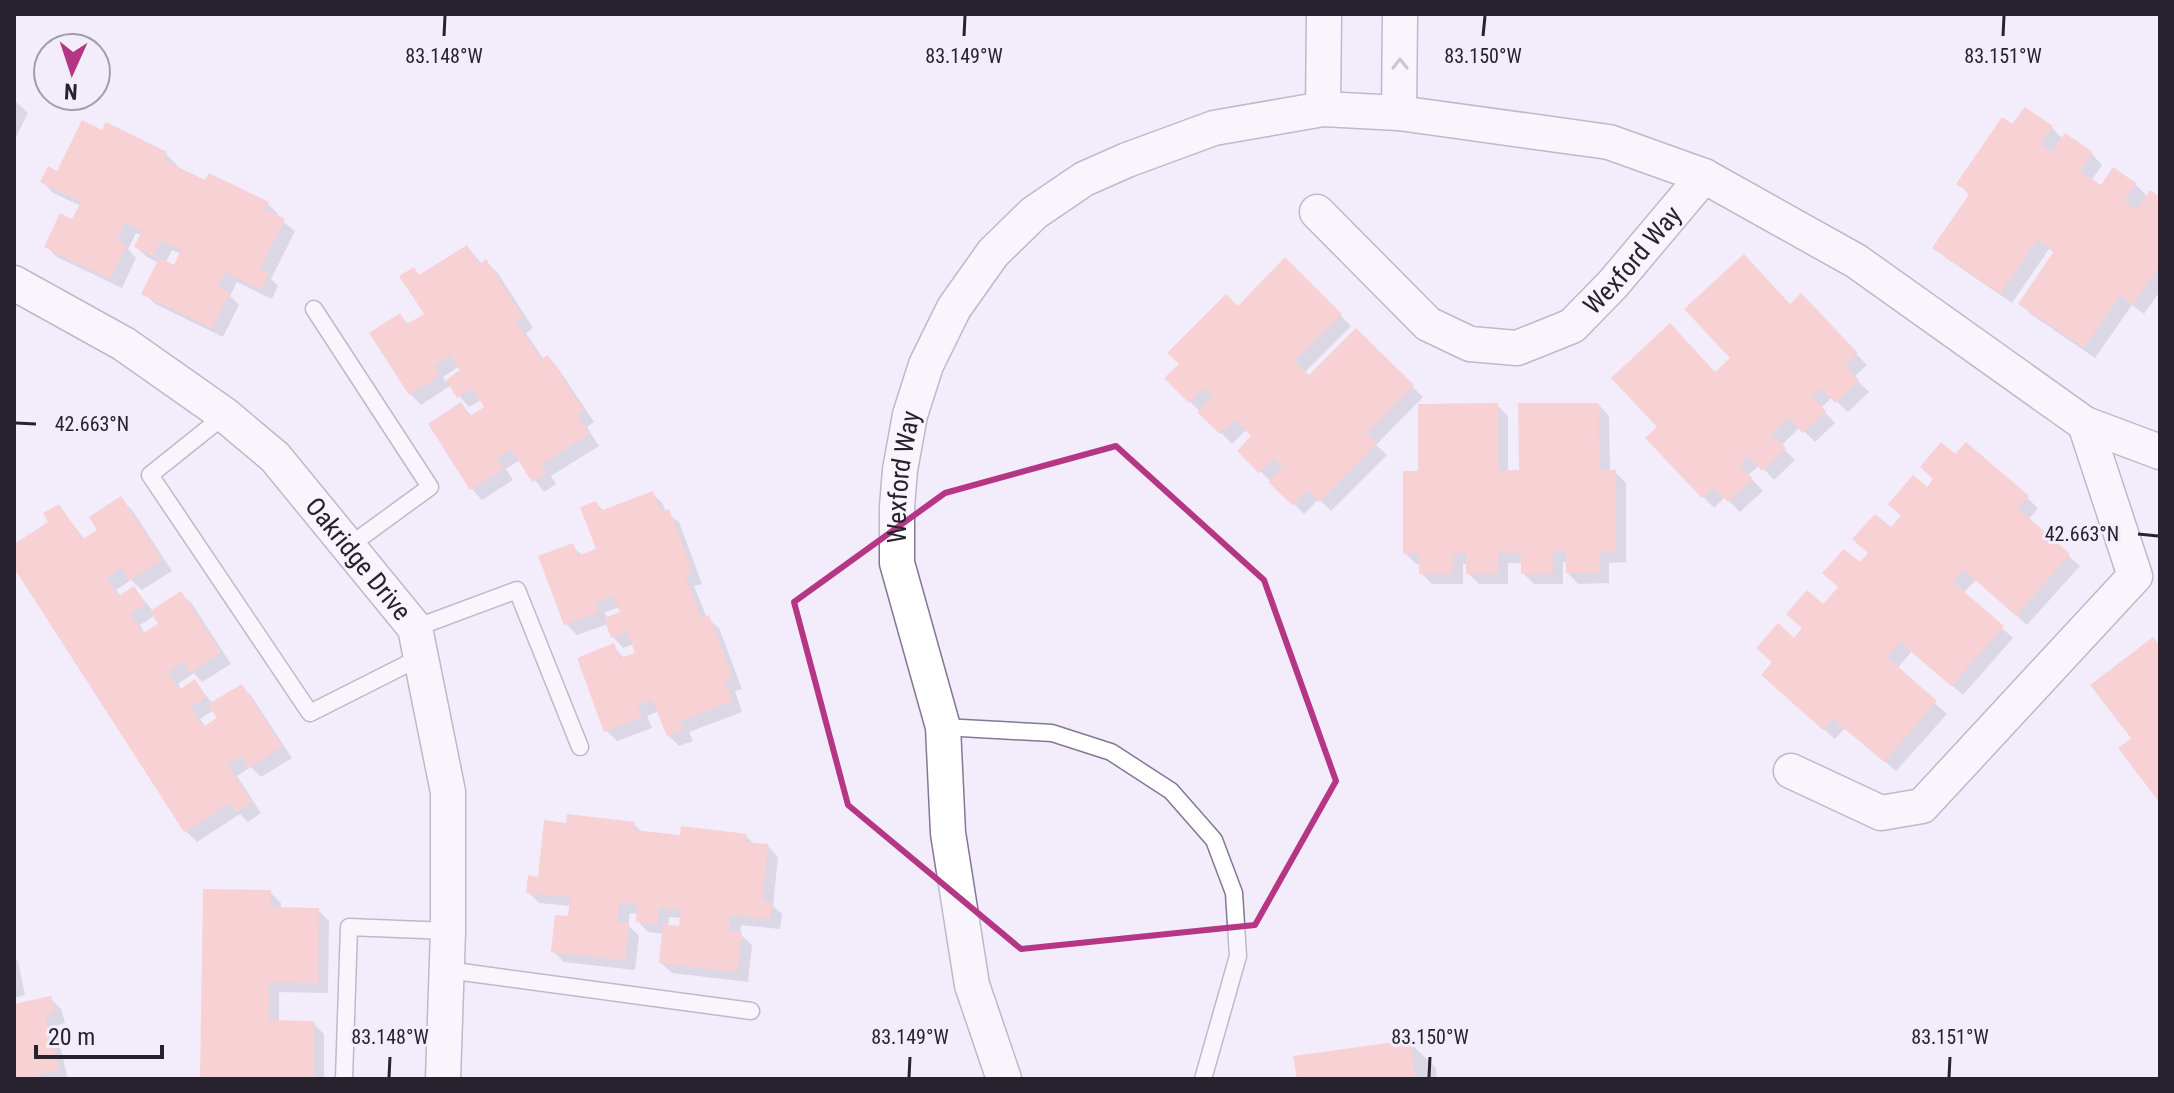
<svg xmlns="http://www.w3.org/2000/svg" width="2174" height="1093" viewBox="0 0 2174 1093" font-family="'Roboto Condensed',sans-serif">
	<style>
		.shadow { fill: #0003; fill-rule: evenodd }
		.building { fill: #fdb0a4 }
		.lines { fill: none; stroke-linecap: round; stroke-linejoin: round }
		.service-casing { stroke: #847696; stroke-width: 19 }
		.minor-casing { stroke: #847696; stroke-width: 37 }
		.service { stroke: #fff; stroke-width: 16 }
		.minor { stroke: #fff; stroke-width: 34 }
		.oneway { stroke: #9e9ca1 }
		.marked { fill: none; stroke: #b53684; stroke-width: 6; stroke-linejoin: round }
		.ticks { fill: none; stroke: #28222f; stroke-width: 3 }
		.labels { text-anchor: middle; stroke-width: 6; stroke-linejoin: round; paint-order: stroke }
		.street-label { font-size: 26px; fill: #28222f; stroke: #f3edfb }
		.ticks-label { font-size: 20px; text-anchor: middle; fill: #28222f; stroke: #f3edfb; stroke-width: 6; stroke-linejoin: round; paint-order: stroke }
	</style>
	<rect width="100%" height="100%" fill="#f3edfb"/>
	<path class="shadow" d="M14 100 28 113 14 141Z
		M107 125 166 154 177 165 176 168 206 182 268 204 278 214 277 217 295 231 271 279 278 286 272 299 237 282 230 296 239 305 223 337 155 304 144 293 159 263 147 257 136 247 142 235 136 233 128 249 136 258 122 288 57 257 46 246 73 222 81 206 53 193 43 182 58 174 103 133ZM172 250 181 254 174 268 165 264Z
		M2013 127H2051L2063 139 2092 154 2102 165 2091 181 2102 188 2135 184 2148 197 2160 199V291L2144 314 2132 305 2095 358 2032 315 2021 304 2055 253 2049 249 2012 303 1946 258 1935 247 1970 196 1959 184Z
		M467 247 482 264 486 262 497 272 533 328 526 333 544 360 548 357 558 368 594 422 587 427 599 446 551 476 556 484 544 492 520 460 506 469 513 480 482 500 472 489 461 405 473 417 486 408 481 400 469 407 450 386 421 405 410 394 400 316 409 325 426 314 414 269 421 277ZM460 366 463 371 446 382 443 377Z
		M1285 260 1351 326 1304 373 1309 378 1356 331 1423 397 1376 445 1387 455 1331 511 1319 499 1304 514 1240 451 1254 436 1247 429 1232 444 1167 378Z
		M1801 296 1867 365 1854 377 1869 392 1848 412 1832 397 1821 408 1835 423 1815 442 1800 427 1781 446 1795 460 1774 480 1760 465 1748 475 1763 491 1740 512 1725 497 1714 508 1648 438Z
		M1497 405 1508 416V472H1521L1599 405 1609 416 1610 472H1615L1626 483V562L1609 563V583L1578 584 1568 573V562H1563V584H1534L1523 573V563H1508V584H1479L1468 573V564H1463V584H1432L1421 573V564H1416L1405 553 1420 473Z
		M1956 457 2027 498 2038 508 2028 520 2080 566 2027 625 1976 580 1963 593 2013 638 1963 695 1912 651 1897 669 1947 714 1896 771 1845 728 1835 739 1774 686 1794 640Z
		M652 493 663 504 666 512 679 522 702 584 694 586 707 618 719 628 742 689 735 691 742 712 689 732 693 741 679 746 668 735 659 711 647 716 652 728 617 741 606 730 613 646 625 659 638 654 634 644 623 648 613 637 608 624 577 635 566 624 572 546 583 556 598 551 596 503 604 511ZM620 607 622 613 607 619 605 612Z
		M121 499 132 510 172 571 142 590 131 580 116 590 121 596 134 588 153 611 181 594 192 604 231 664 202 682 194 673 178 684 182 690 195 682 213 704 241 686 252 697 292 758 261 777 251 767 237 776 261 813 248 822 240 814 197 842 186 831 14 565V547L51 523 59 506 85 540 100 531ZM155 615 161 624 145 634 140 625ZM214 710 220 719 206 728 200 719Z
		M634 824 643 833 681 837 746 836 755 845 768 846 778 857 773 906 782 914 780 929 741 925 740 934 752 945 748 982 672 973 661 963 664 934 648 932 638 921V914L630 913 628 925 639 936 635 970 564 962 553 951 570 919 571 906 539 903 528 892 540 879 568 825ZM669 917 682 918 681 928 668 927Z
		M270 892 281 903V909L318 910 329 921 328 993 279 992V1022L313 1023 324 1034V1079H202Z
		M14 958 18 961 25 995 14 998Z
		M50 998 61 1009 65 1023 55 1026 68 1079H14V1003L15 1006Z
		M1409 1042 1436 1068 1437 1079H1299Z"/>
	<path class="building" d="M2025 107 2053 126 2040 143 2052 152 2065 133 2093 152 2080 171 2101 185 2113 167 2136 183 2124 201 2137 210 2150 190 2160 197V265L2133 305 2120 295 2084 348 2018 304 2054 251 2037 240 2000 294 1932 248 1970 193 1956 184 2002 117 2012 124Z
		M82 120 102 130 106 122 167 152 164 160 205 180 209 173 269 202 265 209 285 219 260 269 269 274 261 290 226 272 218 287 230 293 212 328 141 294 159 258 174 265 181 250 161 241 153 256 134 247 142 231 125 223 117 240 127 245 110 279 44 247 60 213 72 219 81 202 40 182 48 166 57 171Z
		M467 245 479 264 486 259 523 317 516 321 541 359 548 355 584 411 577 415 589 434 542 464 547 473 532 482 511 449 497 458 504 469 470 490 428 424 461 402 470 416 484 407 472 389 457 398 446 380 460 370 450 355 434 366 440 375 409 395 369 333 400 313 407 324 424 314 399 276 414 267 419 275Z
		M1744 254 1790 304 1801 293 1858 353 1845 365 1859 380 1835 403 1821 388 1812 396 1826 411 1803 433 1788 418 1771 434 1786 448 1762 471 1748 456 1739 464 1753 479 1728 502 1713 488 1702 498 1645 438 1657 427 1611 378 1670 323 1715 372 1730 358 1684 309Z
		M1285 257 1342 314 1294 361 1309 375 1356 328 1414 385 1367 433 1377 443 1319 502 1307 490 1292 505 1268 482 1283 467 1274 458 1259 473 1237 451 1251 436 1235 420 1220 434 1197 412 1212 396 1204 388 1189 403 1164 378 1179 364 1167 353 1226 294 1238 306Z
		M1498 403V470H1519L1518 403H1599L1600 470H1616V552L1599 553V573H1566V552H1553V574H1521V553H1498V574H1466V553L1453 554V574H1419V553L1403 554V471H1418V404Z
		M1941 442 1955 454 1966 442 2029 496 2018 508 2070 554 2016 616 1964 570 1953 582 2004 626 1951 686 1900 642 1887 657 1937 701 1884 762 1833 719 1823 730 1761 675 1772 662 1756 648 1778 623 1794 638 1802 628 1786 614 1807 590 1823 604 1838 587 1822 573 1844 549 1860 562 1868 553 1852 539 1875 514 1891 527 1901 516 1888 504 1913 475 1927 487 1933 479 1920 467Z
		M653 491 661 512 669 509 693 573 685 575 701 618 709 615 733 678 725 680 733 701 680 721 683 730 667 736 652 699 638 705 642 717 604 732 577 658 614 643 620 658 635 653 627 632 611 638 604 618 620 612 613 595 595 602 599 612 564 625 538 556 573 543 578 556 596 549 580 507 596 501 600 511Z
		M121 496 162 560 129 581 122 568 107 578 119 596 134 586 146 604 130 614 143 633 158 624 150 611 181 591 221 652 190 673 183 662 168 672 179 690 195 679 206 697 191 707 203 727 217 718 208 704 242 684 282 746 249 768 241 756 228 765 252 802 236 812 230 803 184 832 14 568V544L48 522 43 513 59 504 83 539 97 530 89 517Z
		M2153 637 2160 645V803L2118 748 2131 738 2090 685Z
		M567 814 635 822 634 830 680 835 681 826 747 834 746 842 768 844 762 900 772 902 770 919 730 915 729 931 742 932 737 972 659 963 663 924 679 926 681 910 659 907 657 925 636 922 637 904 619 903 617 922 629 923 625 960 551 952 555 915 568 916 570 897 526 893 528 875 538 877 544 820 566 823Z
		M203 889 271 890 270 907 319 908 318 983 269 982V1020L314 1021V1079H200Z
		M51 996 55 1012 45 1015 59 1070 37 1075 38 1079H14V1004Z
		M1410 1040 1416 1079H1297L1293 1056Z"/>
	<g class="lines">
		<g class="service-casing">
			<path id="service" d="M314 309 430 487 349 546
				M225 415 150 475 310 713 421 657
				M415 628 517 590 580 747
				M943 727 1052 733 1111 752 1171 791 1214 840 1234 893 1238 956 1203 1079
				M447 970 751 1011
				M344 1079 349 927 448 931"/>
		</g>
		<g class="minor-casing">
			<g id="minor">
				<path d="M1323 109 1324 14"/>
				<path d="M1399 113 1400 14"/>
				<path id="s1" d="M1317 212 1428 324 1470 344 1517 348 1572 326 1613 284 1704 176"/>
				<path id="s2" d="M14 283 124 344 225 415 275 457 415 628 448 792V931L443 1079"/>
				<path d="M2085 424 2160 452"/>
				<path id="s3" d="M1004 1079 972 985 948 833 943 727 897 563V507L900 470 910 415 926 365 954 308 993 253 1034 213 1084 179 1127 160 1214 128 1323 109 1399 113 1609 142 1704 176 1856 261 2085 424 2135 576 1922 806 1881 813 1791 771"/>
			</g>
		</g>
		<use href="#service" class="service"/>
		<use href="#minor" class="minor"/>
	</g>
	<defs><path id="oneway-chevron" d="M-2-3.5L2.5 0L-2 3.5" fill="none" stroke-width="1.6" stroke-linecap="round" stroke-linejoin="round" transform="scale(2)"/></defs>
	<use class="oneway" href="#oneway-chevron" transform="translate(1400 64) rotate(-90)"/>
	<path d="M0 0H2174V1093H0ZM1116 446 1264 580 1336 781 1255 925 1021 949 848 805 794 602 945 493Z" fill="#f3edfb" fill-opacity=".55" fill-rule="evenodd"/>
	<path class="marked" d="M1116 446 1264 580 1336 781 1255 925 1021 949 848 805 794 602 945 493Z"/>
	<path class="ticks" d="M444 36 445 16M964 36 965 16M1483 36 1485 16M2003 36 2004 16M16 423 36 424M2138 534 2158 536M389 1077 390 1057M909 1077 910 1057M1429 1077 1430 1057M1949 1077 1950 1057"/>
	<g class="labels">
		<g class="street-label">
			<text dy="9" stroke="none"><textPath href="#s1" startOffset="400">Wexford Way</textPath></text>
			<text dy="9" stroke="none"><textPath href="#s3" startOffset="616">Wexford Way</textPath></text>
			<text dy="9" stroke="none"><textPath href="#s2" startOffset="446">Oakridge Drive</textPath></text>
		</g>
	</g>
	<g class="ticks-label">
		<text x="444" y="63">83.148°W</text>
		<text x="964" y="63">83.149°W</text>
		<text x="1483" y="63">83.150°W</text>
		<text x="2003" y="63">83.151°W</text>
		<text x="92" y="431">42.663°N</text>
		<text x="2082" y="541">42.663°N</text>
		<text x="390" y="1044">83.148°W</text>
		<text x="910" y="1044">83.149°W</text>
		<text x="1430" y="1044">83.150°W</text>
		<text x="1950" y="1044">83.151°W</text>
	</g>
	<rect width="2174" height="1093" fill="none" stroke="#28222f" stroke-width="32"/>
	<g transform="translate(72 72) rotate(183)"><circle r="38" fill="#f3edfb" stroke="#a29ca9" stroke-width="2"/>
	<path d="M0-6L14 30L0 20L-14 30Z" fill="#b53684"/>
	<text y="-12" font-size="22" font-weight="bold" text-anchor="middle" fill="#28222f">N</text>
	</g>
	<path d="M36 1045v12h126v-12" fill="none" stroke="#28222f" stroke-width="4"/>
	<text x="48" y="1045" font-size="24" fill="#28222f" stroke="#f3edfb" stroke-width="6" paint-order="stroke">20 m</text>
</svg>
